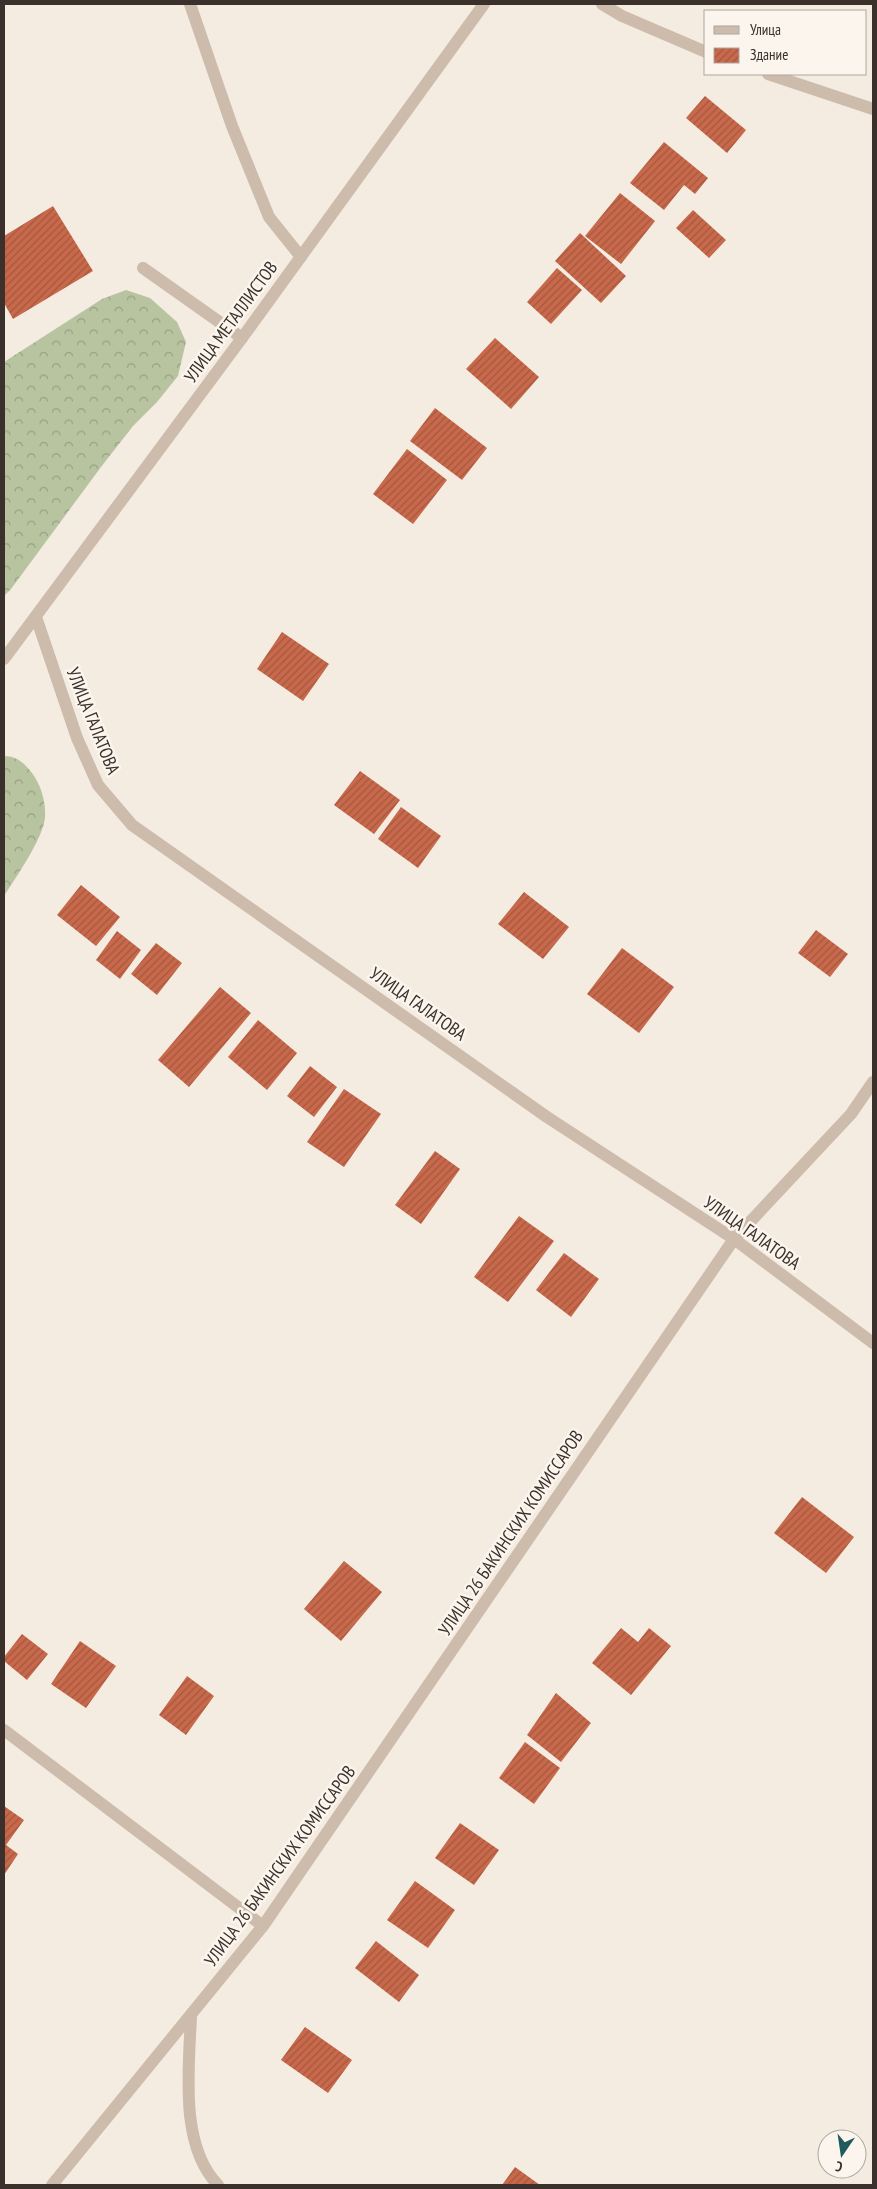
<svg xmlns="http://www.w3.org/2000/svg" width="877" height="2189" viewBox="0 0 877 2189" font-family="'PT Sans Narrow',sans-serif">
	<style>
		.forest { fill: url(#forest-crowns) }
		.building { fill: url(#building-hatch) }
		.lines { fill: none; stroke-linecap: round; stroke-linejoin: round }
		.service { stroke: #cdbbac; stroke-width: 12 }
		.minor { stroke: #cdbbac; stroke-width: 12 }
		.labels { text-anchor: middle; stroke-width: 5; stroke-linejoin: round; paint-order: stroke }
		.street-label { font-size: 18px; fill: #3b302b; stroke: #fbf5ee }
	</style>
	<defs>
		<pattern id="forest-crowns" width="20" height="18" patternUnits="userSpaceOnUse" patternTransform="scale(1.25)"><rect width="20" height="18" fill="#b8c4a0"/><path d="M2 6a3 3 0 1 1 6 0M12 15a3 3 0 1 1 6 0" fill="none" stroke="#97a083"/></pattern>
		<pattern id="building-hatch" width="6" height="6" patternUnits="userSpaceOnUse" patternTransform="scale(1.25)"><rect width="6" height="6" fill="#c8694b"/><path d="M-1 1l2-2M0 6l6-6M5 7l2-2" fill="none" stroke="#a4573f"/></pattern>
	</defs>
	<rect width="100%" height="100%" fill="#f4ebe1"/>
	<path class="forest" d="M126 290 150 298 177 322 186 342 178 376 157 402 133 426 101 467 11 589 4 596V362L102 299Z
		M4 756C17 756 24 763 32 773 41 785 46 802 45 817 44 837 15 879 4 896Z"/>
	<path class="building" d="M705 96 746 130 727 153 686 118Z
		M664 142 708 178 695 194 684 185 664 210 630 183Z
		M620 193 655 221 621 264 585 236Z
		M53 206 93 271 13 319 4 303V236Z
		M693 210 726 240 709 258 676 228Z
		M580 233 626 276 601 303 555 261Z
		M557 268 582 290 551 324 527 302Z
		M495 338 539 377 511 409 466 369Z
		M435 408 487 448 462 480 410 441Z
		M407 449 447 480 413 524 373 494Z
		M282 632 329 664 303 701 257 669Z
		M360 771 400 800 374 834 334 805Z
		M401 807 441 836 418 868 378 839Z
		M81 885 120 917 96 946 57 915Z
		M524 892 569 927 543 959 498 924Z
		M816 930 848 954 830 977 798 953Z
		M117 931 141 950 120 979 96 960Z
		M156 943 182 963 157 995 131 974Z
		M622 948 674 987 639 1033 587 994Z
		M220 987 251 1013 189 1087 158 1060Z
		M258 1020 297 1053 267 1090 228 1057Z
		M310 1066 337 1087 314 1117 287 1096Z
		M344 1089 381 1114 344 1167 307 1142Z
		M435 1151 460 1169 421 1224 395 1205Z
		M519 1216 554 1241 508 1302 474 1277Z
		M564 1253 599 1279 571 1317 536 1290Z
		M802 1497 854 1537 826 1573 774 1533Z
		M344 1561 382 1592 341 1641 304 1609Z
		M621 1628 638 1642 649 1628 671 1646 631 1695 592 1663Z
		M22 1634 48 1654 27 1680 4 1661V1657Z
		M80 1641 116 1666 86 1708 51 1684Z
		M187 1676 214 1696 186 1735 159 1715Z
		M556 1693 591 1723 561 1762 527 1735Z
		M525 1742 560 1768 534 1804 499 1778Z
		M4 1806 24 1820 6 1845 18 1854 4 1875Z
		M460 1823 499 1850 474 1885 435 1858Z
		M415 1881 455 1910 428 1948 387 1920Z
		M376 1941 419 1975 399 2002 355 1968Z
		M305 2027 352 2060 328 2093 281 2060Z
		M515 2167 540 2185H502Z"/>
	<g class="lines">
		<path class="service" d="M143 268 242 338"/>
		<path class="minor" d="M190 4 232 126 269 217 301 257
			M602 4 622 16 706 52
			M768 74 873 109
			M36 617 77 738 98 785 132 825 547 1117 734 1239 873 1343
			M4 659 242 338 484 4
			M4 1730 263 1926
			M191 2016C189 2068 179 2145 218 2185
			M52 2185 263 1926 734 1239 851 1114 873 1082"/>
	</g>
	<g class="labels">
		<g class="street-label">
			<text transform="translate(231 322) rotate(-54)" y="6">УЛИЦА МЕТАЛЛИСТОВ</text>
			<text transform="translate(93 721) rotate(68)" y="6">УЛИЦА ГАЛАТОВА</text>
			<text transform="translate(418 1004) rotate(35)" y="6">УЛИЦА ГАЛАТОВА</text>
			<text transform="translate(752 1233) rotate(35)" y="6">УЛИЦА ГАЛАТОВА</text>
			<text transform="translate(511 1533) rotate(-56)" y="6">УЛИЦА 26 БАКИНСКИХ КОМИССАРОВ</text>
			<text transform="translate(280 1866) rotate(-54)" y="6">УЛИЦА 26 БАКИНСКИХ КОМИССАРОВ</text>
		</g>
	</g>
	<rect width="877" height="2189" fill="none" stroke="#3b302b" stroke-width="10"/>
	<rect x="704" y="10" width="162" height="65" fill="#fbf5ee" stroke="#aea6a0"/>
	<rect x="714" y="26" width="25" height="8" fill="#cdbbac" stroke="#aea6a0"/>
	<text x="750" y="35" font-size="15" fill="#3b302b">Улица</text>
	<rect x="714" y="48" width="25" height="15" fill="url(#building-hatch)" stroke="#aea6a0"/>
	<text x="750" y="60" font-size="15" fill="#3b302b">Здание</text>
	<g transform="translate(842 2154) rotate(193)"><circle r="24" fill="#fbf5ee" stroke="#aea6a0"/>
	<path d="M0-4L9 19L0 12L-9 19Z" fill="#1f5a5e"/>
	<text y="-8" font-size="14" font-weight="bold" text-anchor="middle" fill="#3b302b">С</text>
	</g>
</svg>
